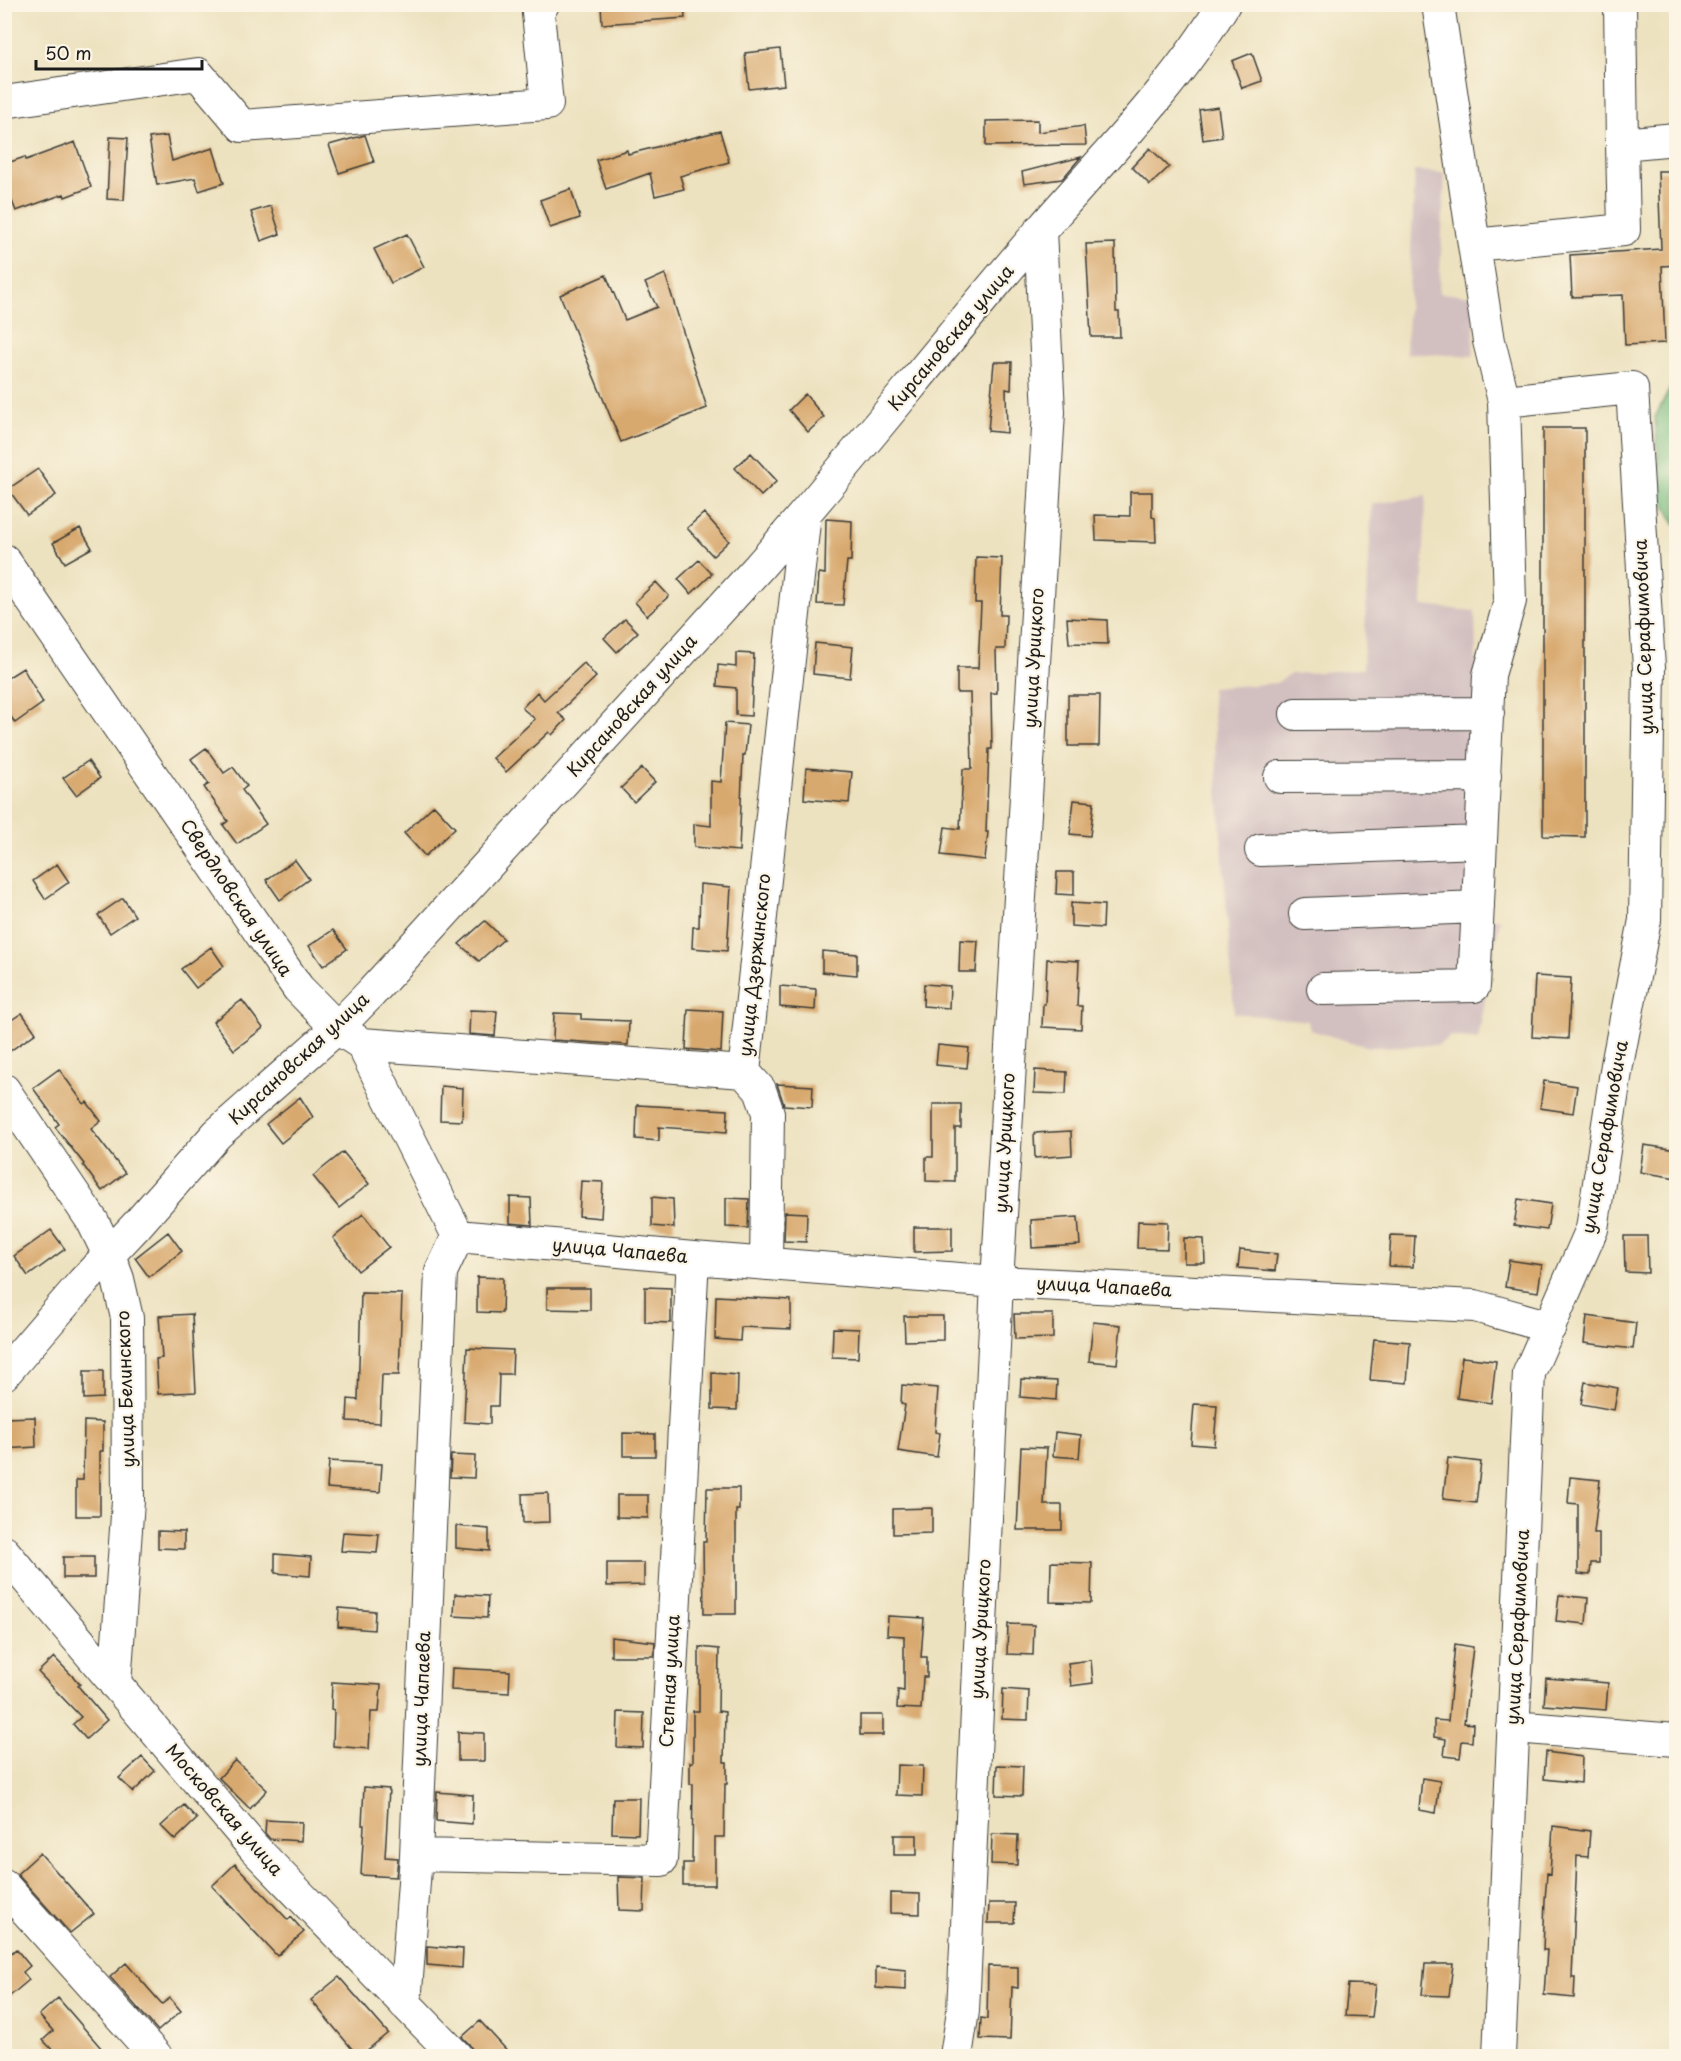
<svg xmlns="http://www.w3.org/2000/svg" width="1681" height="2061" viewBox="0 0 1681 2061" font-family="'Playpen Sans',sans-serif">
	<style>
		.industrial { fill: #d2bfc0 }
		.forest { fill: #7abc7f; stroke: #4b6c4e; stroke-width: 1.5 }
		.building { fill: #d8a96e }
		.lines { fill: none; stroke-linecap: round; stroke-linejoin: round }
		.minor-casing { stroke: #3b3a35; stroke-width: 34 }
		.minor { stroke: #fff; stroke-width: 32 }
		.labels { text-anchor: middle; stroke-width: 4.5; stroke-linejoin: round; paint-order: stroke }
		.street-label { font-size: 18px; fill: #1c1c1c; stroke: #fcf5e5 }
	</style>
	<rect width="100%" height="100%" fill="#fcf5e5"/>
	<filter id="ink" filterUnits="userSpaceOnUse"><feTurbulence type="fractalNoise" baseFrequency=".0167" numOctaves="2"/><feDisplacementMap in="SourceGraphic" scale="12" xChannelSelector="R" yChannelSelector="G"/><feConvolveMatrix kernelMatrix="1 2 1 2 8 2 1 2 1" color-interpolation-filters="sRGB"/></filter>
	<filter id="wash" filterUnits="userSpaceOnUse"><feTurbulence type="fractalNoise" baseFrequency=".008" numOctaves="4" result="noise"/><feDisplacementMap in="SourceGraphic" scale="24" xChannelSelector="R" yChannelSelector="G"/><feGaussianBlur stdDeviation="1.35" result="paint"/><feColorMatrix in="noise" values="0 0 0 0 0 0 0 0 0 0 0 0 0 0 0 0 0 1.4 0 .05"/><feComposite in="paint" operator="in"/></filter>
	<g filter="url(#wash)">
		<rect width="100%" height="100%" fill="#ede2c0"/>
		<path class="industrial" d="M1415 171 1445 173 1439 293 1476 296 1473 356 1406 353Z
			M1426 496 1422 606 1475 611 1482 920 1500 919 1478 1039 1451 1036 1438 1045 1368 1047 1310 1030 1308 1021 1234 1013 1211 688 1276 683 1291 674 1363 669 1372 504Z"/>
		<path class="forest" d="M1675 379H1676V526L1661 498 1655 417Z"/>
		<g id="blocks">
			<path class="building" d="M601 4H684L685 18 602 24Z
				M780 49 784 85 749 89 745 53Z
				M1252 53 1262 81 1242 88 1232 61Z
				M1218 107 1222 137 1203 140 1199 110Z
				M1038 120V132L1084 126 1086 145 986 146V121Z
				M720 131 729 162 680 176 684 189 655 196 650 173 606 189 596 160 627 150 628 154Z
				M365 135 374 162 339 173 329 145Z
				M167 136 172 161 213 148 224 183 199 191 195 178 157 185 149 138Z
				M110 137 128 138 124 200 107 199Z
				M75 142 91 187 65 197 64 194 16 211 4 181V164L25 157 26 160Z
				M1150 148 1169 167 1150 185 1132 167Z
				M1081 157 1062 179 1024 184 1022 172Z
				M1658 171H1677V265L1662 266 1665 343 1625 345 1623 295 1572 297 1570 255 1661 249Z
				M571 189 580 218 550 228 540 200Z
				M271 206 280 234 261 241 251 212Z
				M407 234 424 267 391 283 374 249Z
				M1115 243 1116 312H1119L1120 337H1091L1086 244Z
				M665 274 707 408 621 442 560 295 606 275 625 320 657 307 645 283Z
				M994 362H1012L1011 390 1006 389 1007 433 988 431Z
				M805 394 824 417 808 432 789 410Z
				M1543 428H1585V837L1543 836Z
				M751 453 777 481 761 496 735 468Z
				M38 469 56 495 27 515 8 489Z
				M1130 492H1152V517L1155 518 1156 542 1096 540 1095 515 1130 516Z
				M704 513 729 541 713 556 687 528Z
				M826 519 852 521 851 561H847L843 605 817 604 819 573 825 574Z
				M80 528 92 548 65 563 53 543Z
				M976 557 1002 558 1000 615H1006L1005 649H996L997 693H991L992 749H989L986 832H988L985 860 941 855 945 827 960 829 963 769H972L970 693H957V668H978L981 603H975Z
				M699 560 712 574 691 594 678 579Z
				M656 582 669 596 647 616 635 602Z
				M1067 618 1107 620 1108 644 1069 643Z
				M625 619 638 632 617 652 604 638Z
				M815 643 853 647 850 678 813 674Z
				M736 653 754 654 751 716 736 715V688L717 686 718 665 736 667Z
				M584 663 596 677 558 713 566 720 552 735 549 732 506 772 493 758 535 719 522 708 537 692 544 700Z
				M23 668 43 703 15 723 4 706V680Z
				M1068 695H1100L1099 746H1068Z
				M725 723 748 725 745 755H743L739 851 694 847V824L711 826V781L721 782Z
				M206 748 224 773 233 767 247 786 242 790 266 824 237 844 223 825 228 821 204 787 209 784 191 759Z
				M88 761 100 778 76 795 63 778Z
				M642 768 655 782 634 802 621 788Z
				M806 768 852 772 849 803 804 799Z
				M1074 800 1094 802 1090 836 1070 834Z
				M434 805 455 828 425 856 404 833Z
				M295 860 309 879 280 900 266 880Z
				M57 864 69 882 45 899 33 881Z
				M1057 872H1074V895L1056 894Z
				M700 884 731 887 727 951 692 948 693 927H699Z
				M123 898 135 916 110 933 98 915Z
				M1071 903 1104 905 1103 928 1071 926Z
				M485 921 504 939 479 961 459 944Z
				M333 930 347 949 323 966 309 946Z
				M960 940 978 941 976 972H959Z
				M211 947 224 966 196 988 181 969Z
				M822 951 857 954V975L822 972Z
				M1047 959 1079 961 1077 1006H1082L1081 1029 1042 1027 1043 1004H1045Z
				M1535 976 1571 978 1568 1039 1532 1037Z
				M924 984 950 986 949 1008 923 1006Z
				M780 986 816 989 815 1010 780 1007Z
				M242 1000 263 1028 234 1050 213 1022Z
				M688 1009 723 1011 721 1052 686 1049Z
				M470 1010 497 1011 495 1036 469 1034Z
				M22 1013 36 1033 4 1055V1025Z
				M554 1013 581 1014V1019L629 1021 628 1045 553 1040Z
				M938 1045 969 1048 967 1068 936 1065Z
				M59 1069 84 1104 87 1102 101 1121 91 1129 125 1173 102 1191 83 1165 84 1164 55 1127 59 1124 33 1088Z
				M1035 1070 1067 1072 1066 1094 1034 1093Z
				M1544 1081 1577 1086 1573 1113 1540 1108Z
				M777 1084 813 1086 812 1107 784 1105Z
				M441 1086 463 1088 462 1121 440 1120Z
				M300 1097 313 1117 281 1143 266 1124Z
				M933 1104H961V1128H955V1182L926 1181V1157H933Z
				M637 1105 728 1110 727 1132 659 1127V1141L636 1139Z
				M1071 1131 1072 1155 1035 1158 1034 1133Z
				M1644 1145 1677 1150V1178L1640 1172Z
				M343 1152 369 1184 339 1208 313 1176Z
				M581 1181 603 1182 601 1218 579 1216Z
				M510 1197 531 1198 532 1225 510 1223Z
				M652 1197 673 1199 674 1228 652 1226Z
				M726 1198 749 1199 748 1228 726 1227Z
				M1518 1199 1551 1204 1547 1230 1514 1226Z
				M785 1212 807 1213 806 1242 784 1241Z
				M363 1214 389 1247 358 1271 333 1238Z
				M1078 1217 1080 1245 1032 1248 1031 1220Z
				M1138 1221 1168 1222 1167 1249 1137 1248Z
				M914 1227H952V1251L914 1252Z
				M51 1230 65 1249 28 1276 14 1256Z
				M168 1232 182 1251 149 1277 135 1258Z
				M1391 1235 1415 1236 1413 1267 1389 1266Z
				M1624 1236H1647L1648 1273 1625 1272Z
				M1184 1238 1204 1239 1205 1263H1184Z
				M1240 1250 1277 1254 1275 1271 1238 1268Z
				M1509 1260 1542 1265 1538 1292 1505 1287Z
				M477 1277 503 1278 502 1313 477 1312Z
				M645 1287 671 1288V1323L645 1322Z
				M547 1288H590V1310L547 1309Z
				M361 1293 402 1294 399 1375H382L380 1423 347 1421 348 1399 358 1400Z
				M716 1296 791 1300V1329L741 1327 740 1341 715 1339Z
				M192 1314 196 1392 158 1394 156 1359 162 1358 159 1316Z
				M1014 1314H1053V1338L1015 1339Z
				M904 1316H943V1340L905 1341Z
				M1587 1316 1636 1323 1633 1349 1584 1343Z
				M1093 1322 1121 1325 1117 1364 1089 1361Z
				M833 1328 859 1329 858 1358 832 1357Z
				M1374 1339 1410 1342 1407 1383 1370 1380Z
				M467 1348 513 1350 512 1374H499L498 1406H490V1424L464 1422Z
				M1462 1357 1496 1361 1491 1403 1457 1398Z
				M84 1371H103V1398L84 1399Z
				M712 1373 738 1375 737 1410 712 1409Z
				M1021 1379 1057 1381 1056 1400 1020 1397Z
				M1585 1382 1618 1388 1614 1410 1581 1404Z
				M902 1385 938 1388 935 1432 940 1433 937 1457 898 1451 905 1405 901 1404Z
				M1194 1404 1217 1405 1214 1446 1191 1444Z
				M35 1417 36 1447 4 1449V1418Z
				M84 1421 103 1422V1451H100V1516H76V1480H83Z
				M1055 1432 1081 1435 1079 1458 1053 1456Z
				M623 1433 655 1434V1456H623Z
				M1021 1447 1047 1448 1044 1505H1062V1530H1017Z
				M451 1455 475 1456 474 1478 450 1477Z
				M1448 1458 1481 1462 1476 1503 1443 1499Z
				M329 1461 382 1464 380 1492 327 1488Z
				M1570 1477 1600 1480 1594 1533H1599V1563H1591L1590 1575 1578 1574V1504L1568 1503Z
				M707 1488H739V1510H736V1614H704L703 1542H706Z
				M548 1493 549 1522 523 1523 522 1494Z
				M617 1495H648V1518L617 1517Z
				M932 1508V1533L893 1534V1509Z
				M456 1526 489 1529V1551L456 1548Z
				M158 1531 184 1532V1549L158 1548Z
				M343 1532 379 1534 377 1553 341 1551Z
				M275 1554 311 1557 310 1576 275 1573Z
				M63 1557H94V1578H63Z
				M1051 1562 1092 1563 1091 1603 1050 1602Z
				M607 1563H644V1585L607 1586Z
				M455 1594 488 1596 487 1618 454 1616Z
				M1559 1595 1588 1598 1586 1624 1556 1621Z
				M339 1608 375 1611 374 1630 338 1627Z
				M888 1616 924 1618 921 1657H927V1677H923L921 1709 897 1708 898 1690 904 1691V1636L887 1635Z
				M1008 1624 1034 1625 1033 1655 1007 1654Z
				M611 1637 655 1642 654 1656H611Z
				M1455 1644 1473 1647 1464 1723 1473 1724 1472 1742 1462 1741 1460 1758 1444 1756 1446 1739 1434 1737V1720L1448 1721Z
				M699 1647 719 1649 718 1711 725 1712 724 1762H727V1784H725L724 1837H715V1885H683V1863H692L693 1784H690V1762H693V1711H699Z
				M54 1657 80 1684 78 1686 107 1720 86 1739 73 1724 81 1717 38 1672Z
				M1091 1660 1093 1683 1071 1686 1068 1663Z
				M452 1668 510 1671 509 1693 451 1690Z
				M1546 1678 1608 1683 1606 1710 1544 1705Z
				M332 1682 381 1685 379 1712H371L369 1749 333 1746 334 1710 331 1709Z
				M1003 1689 1029 1691 1028 1720 1002 1719Z
				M618 1712 644 1713 643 1748 617 1747Z
				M860 1715H883V1735H860Z
				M458 1732 484 1733V1761H458Z
				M1546 1752 1582 1757 1581 1783 1544 1779Z
				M142 1757 155 1771 133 1792 119 1778Z
				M235 1760 267 1790 250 1809 219 1778Z
				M897 1765 923 1766 922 1796 896 1795Z
				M997 1765 1023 1766 1022 1796 996 1795Z
				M1422 1778 1440 1781 1436 1813 1419 1810Z
				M364 1787 389 1789 385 1857 398 1858 396 1877 361 1875 364 1825H362Z
				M437 1792 473 1795 472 1824 436 1821Z
				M613 1798H639L638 1834 612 1833Z
				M184 1805 197 1819 175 1840 161 1826Z
				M266 1820 302 1822 301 1841 270 1839 265 1833Z
				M1553 1826 1590 1831 1588 1857 1577 1856 1572 1978H1575L1574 1998 1544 1995 1547 1950H1543L1545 1900 1547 1873 1550 1874Z
				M992 1834 1018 1835 1017 1865 991 1864Z
				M894 1835H917V1855H894Z
				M40 1853 94 1914 70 1933 17 1874Z
				M235 1864 288 1920 291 1917 304 1932 277 1956 212 1886Z
				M618 1877 645 1878 644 1911 619 1910Z
				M890 1893 920 1894V1914L890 1913Z
				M989 1903H1015L1014 1923H988Z
				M427 1946 463 1949 462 1968 427 1965Z
				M16 1949 30 1966 23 1972 29 1980 4 2001V1951L9 1955Z
				M126 1963 162 2004 170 1998 181 2011 158 2031 110 1977Z
				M1425 1964H1453L1449 1996 1422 1995Z
				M988 1966 1018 1967V1988L1012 1987 1010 2040 980 2039 981 2018 987 2019Z
				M876 1967 906 1970V1990L876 1988Z
				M339 1977 388 2033 360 2056H358L311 2000Z
				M1348 1984 1376 1985 1372 2017 1345 2016Z
				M58 1998 108 2056H58L43 2040 53 2031 39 2015Z
				M480 2021 512 2056H477L474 2053 469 2044 462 2037Z"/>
		</g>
	</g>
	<g filter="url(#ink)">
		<use href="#blocks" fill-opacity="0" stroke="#3b3a35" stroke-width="1.5"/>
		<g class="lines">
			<g class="minor-casing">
				<path id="minor" d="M1438 4 1474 245
					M1620 4 1622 144
					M4 102 198 74 242 126 547 104 538 13 543 4
					M4 560 298 988 337 1028 362 1044 458 1236
					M1296 714 1488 713
					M1280 777 1485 776
					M1261 850 1480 842
					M1305 914 1478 907
					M1323 989 1474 986 1489 675 1510 601 1504 401 1489 341 1474 245 1624 230 1622 144 1676 139
					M362 1044 744 1072 805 513
					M744 1072 760 1090 768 1113 766 1264
					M4 1090 93 1222 109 1255 118 1279 127 1318 128 1501 115 1684
					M458 1236 693 1258 997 1282 1475 1306 1550 1327
					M4 1374 83 1282 136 1226 217 1134 337 1028 371 993 758 568C855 457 945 341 1041 230 1104 157 1174 87 1224 4
					M4 1552 255 1849 456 2056
					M1513 1727 1676 1740
					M416 1855 661 1860 693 1258
					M4 1886 156 2056
					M405 2004 416 1855 441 1272 458 1236
					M956 2056 963 2011 997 1282 1049 412 1040 230
					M1499 2056 1529 1373 1592 1229 1617 1065 1645 920 1649 668 1632 388 1504 401"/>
			</g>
			<use href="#minor" class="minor"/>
		</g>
	</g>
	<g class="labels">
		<g class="street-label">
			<text transform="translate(951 338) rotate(-50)" y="6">Кирсановская улица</text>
			<text transform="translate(1644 637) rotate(-92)" y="6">улица Серафимовича</text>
			<text transform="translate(1034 658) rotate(-87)" y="6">улица Урицкого</text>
			<text transform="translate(632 706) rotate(-48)" y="6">Кирсановская улица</text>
			<text transform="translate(236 898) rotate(56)" y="6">Свердловская улица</text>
			<text transform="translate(755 965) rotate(-84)" y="6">улица Дзержинского</text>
			<text transform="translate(299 1059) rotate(-43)" y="6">Кирсановская улица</text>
			<text transform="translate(1605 1137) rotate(-80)" y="6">улица Серафимовича</text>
			<text transform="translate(1005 1143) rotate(-87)" y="6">улица Урицкого</text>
			<text transform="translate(620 1251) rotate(5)" y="6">улица Чапаева</text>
			<text transform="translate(1104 1287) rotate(3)" y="6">улица Чапаева</text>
			<text transform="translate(126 1389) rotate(-92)" y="6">улица Белинского</text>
			<text transform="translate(1518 1627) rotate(-87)" y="6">улица Серафимовича</text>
			<text transform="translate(981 1629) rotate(-87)" y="6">улица Урицкого</text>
			<text transform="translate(670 1681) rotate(-87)" y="6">Степная улица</text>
			<text transform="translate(422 1699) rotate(-88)" y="6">улица Чапаева</text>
			<text transform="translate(224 1810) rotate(49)" y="6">Московская улица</text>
		</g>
	</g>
	<rect width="1681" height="2061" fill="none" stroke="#fcf5e5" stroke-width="24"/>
	<path d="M36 60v9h166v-9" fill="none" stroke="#1c1c1c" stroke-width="3"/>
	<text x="45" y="60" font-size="18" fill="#1c1c1c" stroke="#fcf5e5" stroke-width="4.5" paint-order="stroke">50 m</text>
</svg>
